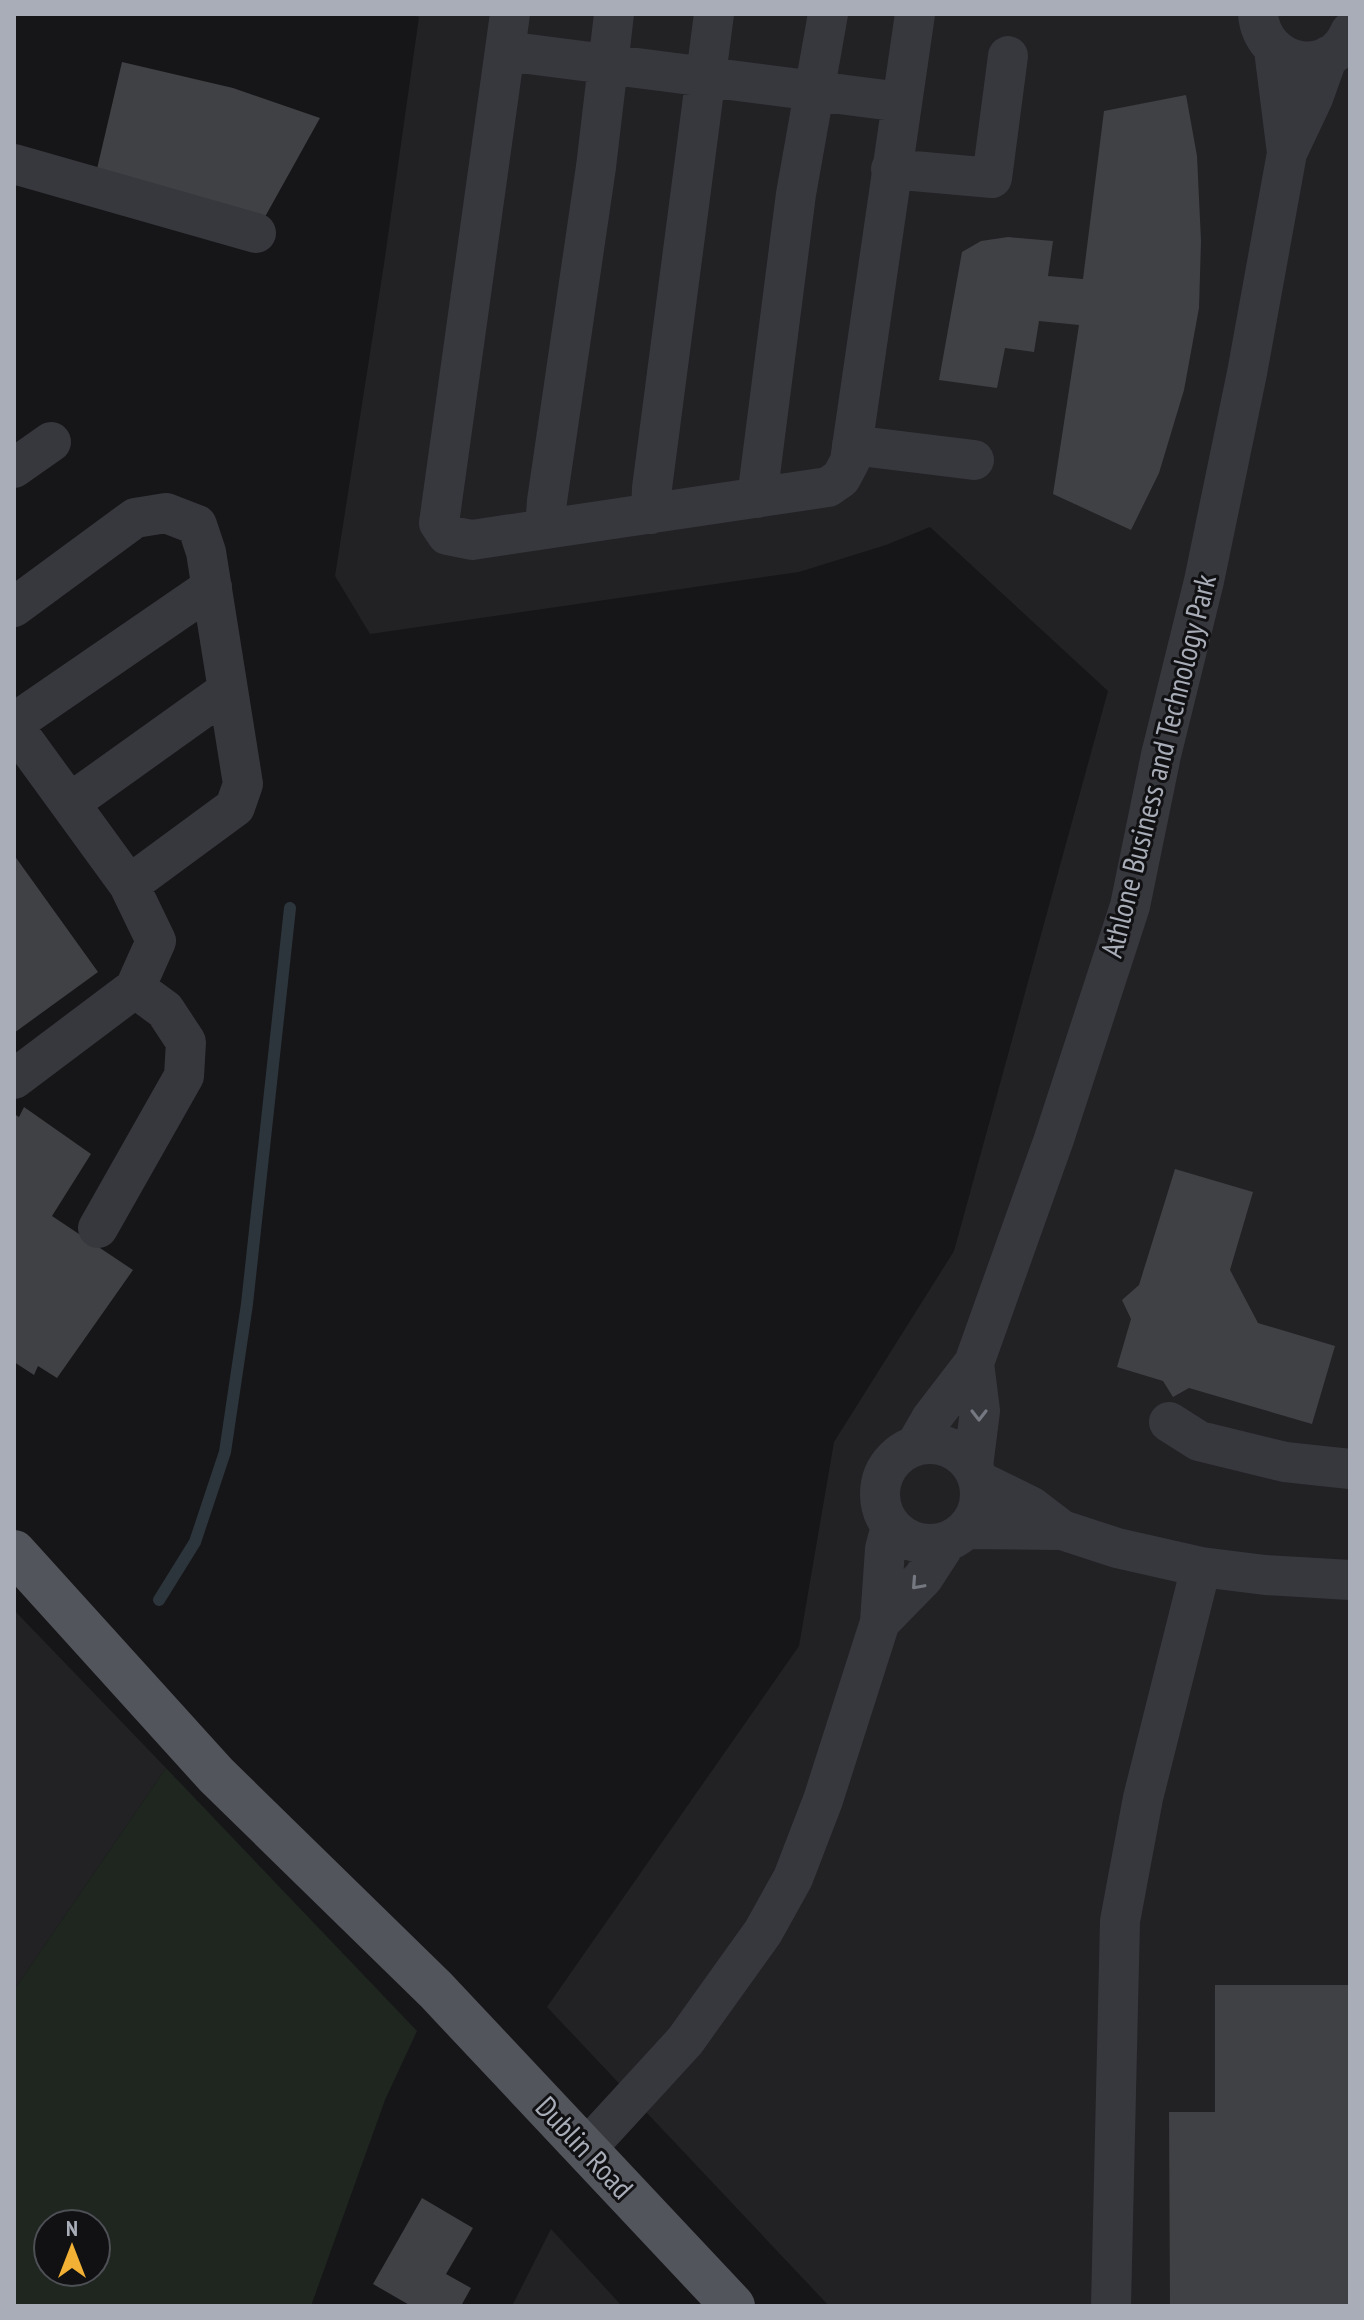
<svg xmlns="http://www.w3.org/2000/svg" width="1364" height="2320" viewBox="0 0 1364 2320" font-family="'PT Sans Narrow',sans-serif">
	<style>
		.built { fill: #222225 }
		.green { fill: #1e261f; fill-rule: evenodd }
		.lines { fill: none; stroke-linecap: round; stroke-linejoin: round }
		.stream { stroke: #2c353c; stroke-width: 12 }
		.building { fill: #404145 }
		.minor { stroke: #37383d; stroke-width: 40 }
		.major { stroke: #53555c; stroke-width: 44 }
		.oneway { stroke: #757881 }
		.labels { text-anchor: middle; stroke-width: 6; stroke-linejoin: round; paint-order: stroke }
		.street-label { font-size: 30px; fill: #a8adb8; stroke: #111113 }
	</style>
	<rect width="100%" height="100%" fill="#161618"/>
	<path class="built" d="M410 14H1350V2306H829L547 2007 799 1646 834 1442 954 1251 1108 691 930 527 886 545 799 572 370 634 335 576 384 264 419 17Z
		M14 1610 166 1768 14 1990Z
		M551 2229 622 2306H512Z"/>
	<path class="green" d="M166 1768 417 2031 385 2100 311 2306H14V1990ZM48 2224H96V2272H48Z"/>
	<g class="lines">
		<path class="stream" d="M159 1600 195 1542 225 1452 247 1304 290 908"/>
	</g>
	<path class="building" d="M122 62 233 88 320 118 256 233 93 186Z
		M1186 95 1197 156 1201 241 1199 308 1184 390 1159 473 1131 530 1053 494 1079 325 1039 321 1034 352 1005 348 997 388 939 380 962 252 981 241 1008 237 1053 241 1048 276 1083 279 1104 111Z
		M14 855 98 972 14 1033Z
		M24 1107 91 1154 52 1216 133 1270 57 1378 38 1366 34 1375 14 1362V1114L19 1117Z
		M1175 1169 1253 1192 1230 1270 1258 1323 1335 1346 1312 1424 1189 1388 1173 1397 1163 1381 1117 1367 1131 1319 1122 1300 1139 1285Z
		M1215 1985H1350V2306H1170L1169 2112H1215Z
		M422 2198 473 2228 446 2274 471 2288 461 2306H411L373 2284Z"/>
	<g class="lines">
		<path class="minor" d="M510 14 439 523 447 535 472 540 828 487 841 478 850 461 915 14
			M1258 14C1262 65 1330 81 1350 32
			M1274 50 1287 153
			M505 51 901 102
			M14 164 256 233
			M891 169 992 178 1008 56
			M852 445 974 460
			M14 468 51 442
			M757 498 796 194 828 14
			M651 514 652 488 714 14
			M545 529 547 501 596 167 614 14
			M14 607 135 518 166 513 197 525 206 552 243 784 235 807 129 885
			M14 723 212 587
			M14 727 129 885 156 941 135 988 14 1079
			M70 803 228 690
			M98 1228 184 1076 186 1042 165 1010 135 988
			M1169 1422 1199 1441 1285 1462 1350 1469
			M880 1494a50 50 0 1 1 100 0a50 50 0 1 1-100 0Z
			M916 1445 931 1419 974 1363 1054 1139 1130 906 1161 755 1204 581 1247 373 1287 153 1313 98 1328 56
			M973 1466 980 1411 974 1363
			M979 1481 1032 1507 1062 1530
			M966 1529 1062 1530 1117 1548 1201 1567 1265 1575 1350 1580
			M880 1622 923 1578 947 1541
			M585 2150 685 2041 763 1932 793 1878 823 1800 880 1622 885 1549 891 1526
			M1111 2306 1120 1921 1143 1798 1201 1567"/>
		<path class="major" d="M14 1552 216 1775 436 1990 733 2306"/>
	</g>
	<defs><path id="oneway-chevron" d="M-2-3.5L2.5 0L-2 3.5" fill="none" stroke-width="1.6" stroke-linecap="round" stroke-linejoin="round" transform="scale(2)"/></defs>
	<g class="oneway">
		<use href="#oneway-chevron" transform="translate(979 1415) rotate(90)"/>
		<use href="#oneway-chevron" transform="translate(917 1584) rotate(132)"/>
	</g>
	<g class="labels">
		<g class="street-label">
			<text transform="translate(1159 766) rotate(-76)" y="10">Athlone Business and Technology Park</text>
			<text transform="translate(584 2148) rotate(47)" y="10">Dublin Road</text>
		</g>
	</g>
	<rect width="1364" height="2320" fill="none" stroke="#a8adb8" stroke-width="32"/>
	<g transform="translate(72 2248)"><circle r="38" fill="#111113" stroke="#4d4f55" stroke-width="2"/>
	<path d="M0-6L14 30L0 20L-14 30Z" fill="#f2b134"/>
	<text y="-12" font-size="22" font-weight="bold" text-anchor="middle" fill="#a8adb8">N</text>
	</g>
</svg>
